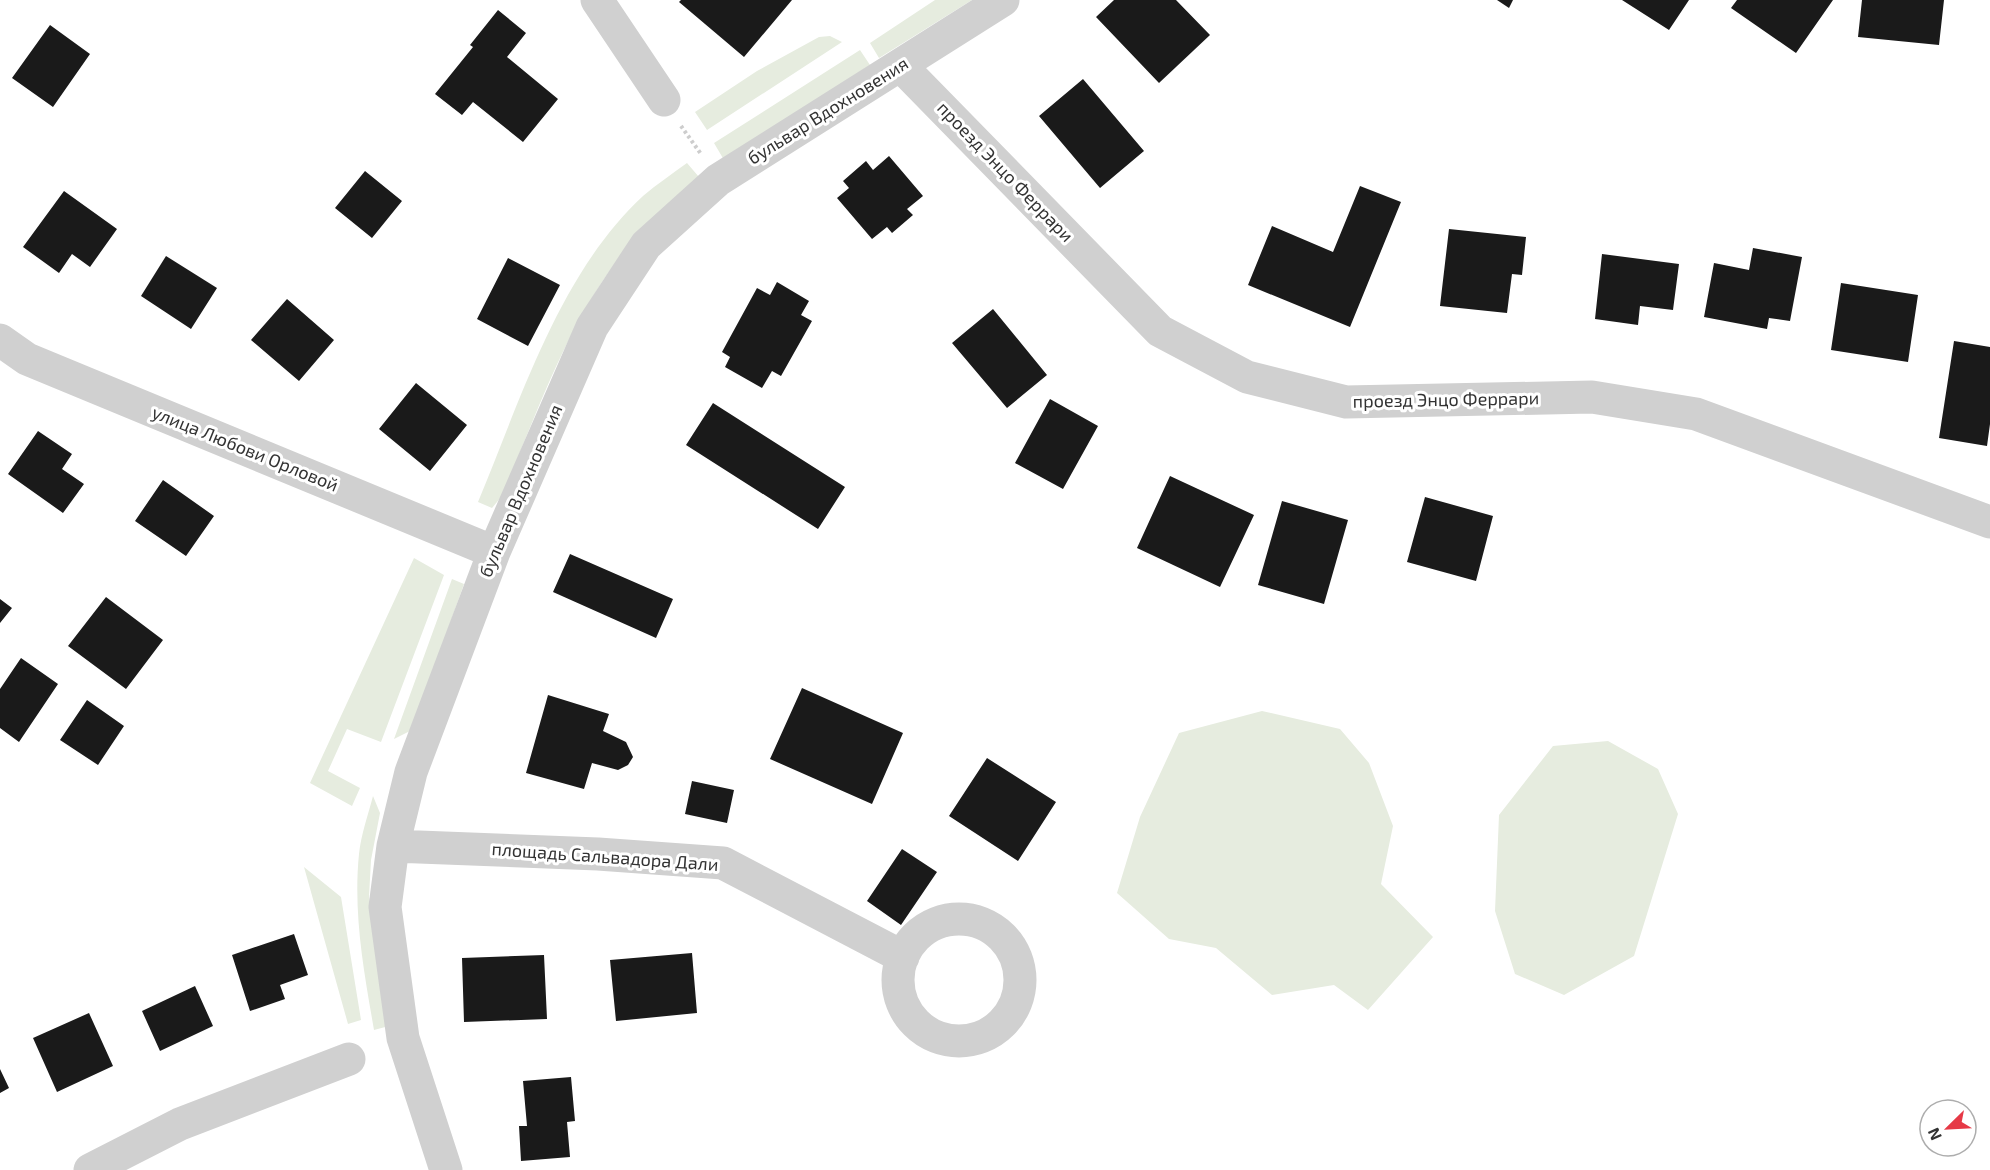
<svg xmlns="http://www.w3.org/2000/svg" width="1990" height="1170" viewBox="0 0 1990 1170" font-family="'Exo 2',sans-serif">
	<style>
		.green { fill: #e6ecdf }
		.building { fill: #1a1a1a }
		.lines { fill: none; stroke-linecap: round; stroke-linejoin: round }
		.path { stroke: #cdcdcd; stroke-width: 4; stroke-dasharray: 3 3; stroke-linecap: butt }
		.street { stroke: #d0d0d0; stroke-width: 33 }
		.labels { text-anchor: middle; stroke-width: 6; stroke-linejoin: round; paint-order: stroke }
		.street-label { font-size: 18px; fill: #333; stroke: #fff }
	</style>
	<rect width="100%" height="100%" fill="#fff"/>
	<path class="green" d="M935 0H972L879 58 870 43Z
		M830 36 842 42 707 130 695 112 757 71 819 37Z
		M860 50 870 65 724 160 714 143Z
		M687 163 699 177C675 200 648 222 627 248 568 320 538 411 502 496L492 508 478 502C521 399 559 274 643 196 657 184 672 174 687 163Z
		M414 558 444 575 381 742 347 729 328 771 360 788 352 806 310 783Z
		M452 579 464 584 412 730 394 739Z
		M1262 711 1340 729 1369 763 1393 826 1381 884 1433 937 1368 1010 1334 985 1272 995 1216 948 1169 939 1117 893 1140 817 1179 733Z
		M1608 741 1658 769 1678 814 1634 956 1564 995 1515 974 1495 911 1499 815 1553 746Z
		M373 796 380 813 371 860 369 897 389 1026 374 1030C364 972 353 914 359 854 361 835 368 815 373 796Z
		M304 867 341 897 361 1020 348 1024Z"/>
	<path class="building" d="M681 0H792L744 57 679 2Z
		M1114 0H1176L1210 35 1159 83 1096 17Z
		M1497 0H1513L1509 8Z
		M1622 0H1689L1669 30Z
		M1737 0H1833L1796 53 1731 8Z
		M1862 0H1944L1939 45 1858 37Z
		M498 10 526 33 507 57 558 99 523 142 473 102 462 115 435 94 473 47 470 45Z
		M50 25 90 54 53 107 12 78Z
		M1083 79 1144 151 1100 188 1039 116Z
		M889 156 923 196 907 209 913 215 892 233 887 227 872 239 837 198 849 188 843 181 866 161 873 170Z
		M365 171 402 201 372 238 335 208Z
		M1360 186 1401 202 1350 327 1248 285 1272 226 1333 252Z
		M64 191 117 229 90 267 72 254 59 273 23 247Z
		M1449 229 1526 237 1522 275 1512 274 1507 313 1440 306Z
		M1753 248 1802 257 1790 321 1769 318 1767 329 1704 317 1714 263 1749 270Z
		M1602 254 1679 264 1673 310 1640 306 1638 325 1595 319Z
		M166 256 217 288 191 329 141 296Z
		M508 258 560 285 528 346 477 319Z
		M777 282 809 301 801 315 812 321 781 376 772 371 762 388 725 367 730 357 722 352 757 288 770 295Z
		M1841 283 1918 295 1908 362 1831 350Z
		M287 299 334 340 299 381 251 340Z
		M993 309 1047 375 1007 408 952 343Z
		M1954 341 1990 347V424L1987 446 1939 438Z
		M416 383 467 425 430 471 379 429Z
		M1050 399 1098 426 1063 489 1015 463Z
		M713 403 845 487 818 529 686 445Z
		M38 431 72 454 62 469 84 484 63 513 8 474Z
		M1170 476 1254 515 1220 587 1137 548Z
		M163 480 214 516 186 556 135 521Z
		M1425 497 1493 516 1476 581 1407 562Z
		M1282 501 1348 520 1324 604 1258 585Z
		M570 554 673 599 656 638 553 592Z
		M106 597 163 640 126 689 68 646Z
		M0 599 12 608 0 623Z
		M21 658 58 684 19 742 0 728V689Z
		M802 688 903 733 872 804 770 759Z
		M548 695 609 714 603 731 626 742 633 757 628 765 618 770 592 763 584 789 526 773Z
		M87 700 124 726 98 765 60 740Z
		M987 758 1056 802 1018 861 949 816Z
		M692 781 734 790 727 823 685 814Z
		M902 849 937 872 901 925 867 901Z
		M294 934 308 975 280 985 285 999 250 1011 232 955Z
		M692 953 697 1013 616 1021 610 960Z
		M544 955 547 1019 464 1022 462 958Z
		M195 986 213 1026 160 1051 142 1011Z
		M89 1013 113 1066 57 1092 33 1038Z
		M0 1069 9 1088 0 1093Z
		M571 1077 575 1121 567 1122 570 1157 521 1161 519 1126H527L523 1081Z"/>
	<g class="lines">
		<path class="path" d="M681 126 701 154"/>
		<path class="street" d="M597 0 664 100
			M900 65 1160 331 1247 377 1346 402 1592 397 1696 414 1990 522
			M0 340 27 359 494 552
			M393 846 598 854 723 863 903 957
			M898 980a61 61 0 1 1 122 0a61 61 0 1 1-122 0Z
			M90 1170 180 1124 349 1059
			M446 1170 403 1038 385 907 393 846 411 772 494 552 592 327 646 245 718 180 1003 0"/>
	</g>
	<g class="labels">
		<g class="street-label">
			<text transform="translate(828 111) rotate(-32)" y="6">бульвар Вдохновения</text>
			<text transform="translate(1005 172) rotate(46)" y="6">проезд Энцо Феррари</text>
			<text transform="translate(1446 400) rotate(-1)" y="6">проезд Энцо Феррари</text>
			<text transform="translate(245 449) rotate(22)" y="6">улица Любови Орловой</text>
			<text transform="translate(521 491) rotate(-67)" y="6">бульвар Вдохновения</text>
			<text transform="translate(605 857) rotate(4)" y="6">площадь Сальвадора Дали</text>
		</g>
	</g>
	<g transform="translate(1948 1128) rotate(246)"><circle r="28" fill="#ffffff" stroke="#adadad" stroke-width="1.5"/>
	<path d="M0-4.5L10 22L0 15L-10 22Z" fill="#e63946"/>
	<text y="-9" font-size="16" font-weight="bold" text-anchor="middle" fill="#333333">N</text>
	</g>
</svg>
